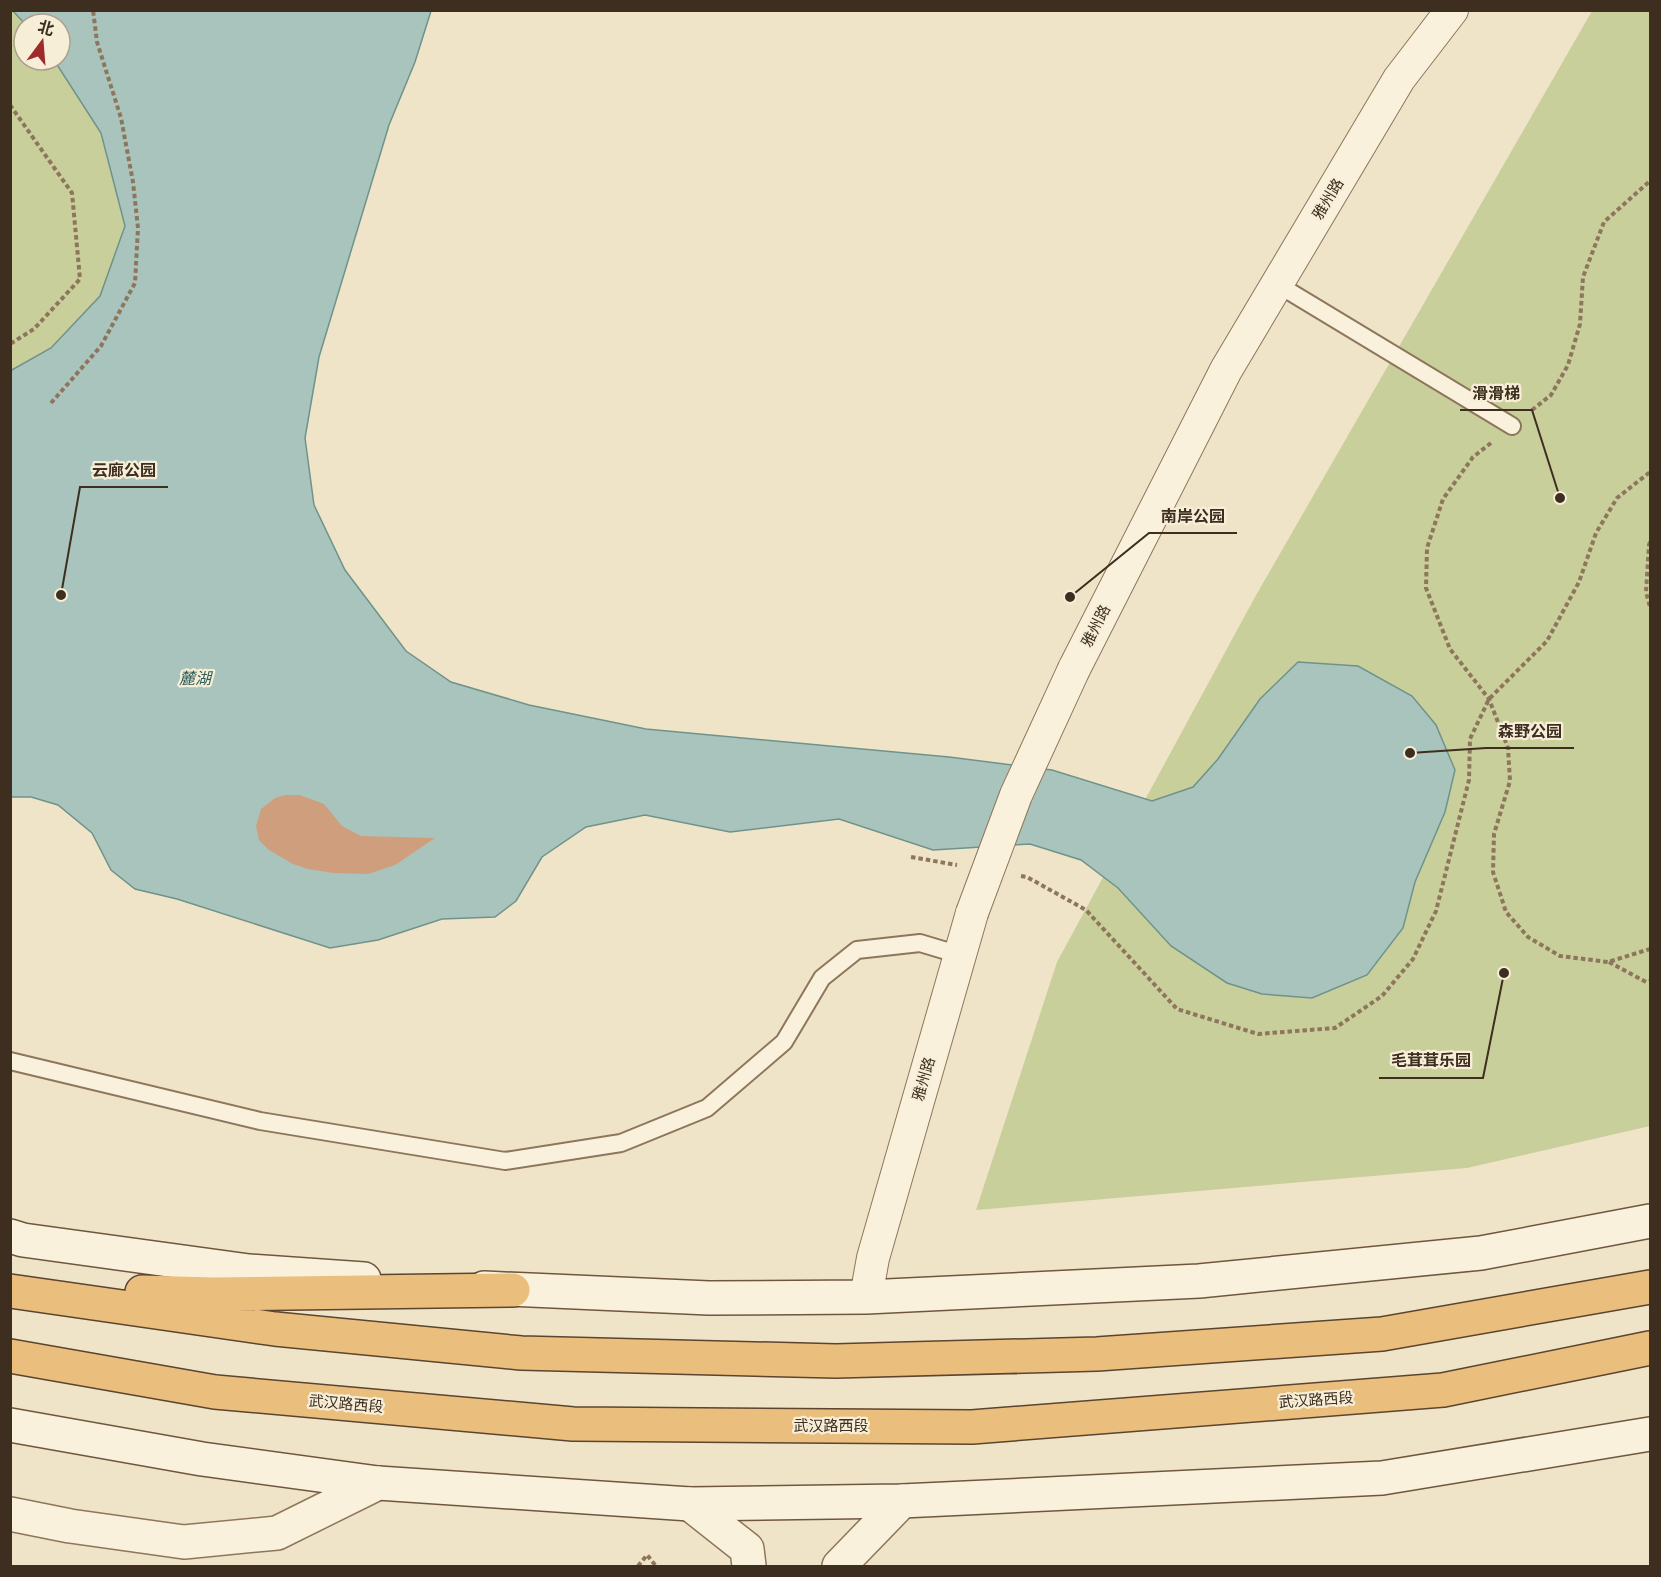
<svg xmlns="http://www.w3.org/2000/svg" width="1661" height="1577" viewBox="0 0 1661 1577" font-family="'Noto Serif','Noto Sans SC',serif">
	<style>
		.green { fill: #c9cf9b; fill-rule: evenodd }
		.water { fill: #a9c4bc; stroke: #6f938a; stroke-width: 1.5 }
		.building { fill: #cf9f7d }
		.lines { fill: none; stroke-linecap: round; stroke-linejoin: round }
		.service-casing { stroke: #8d765c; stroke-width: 20 }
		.minor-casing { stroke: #8d765c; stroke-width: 34 }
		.tertiary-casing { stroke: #8d765c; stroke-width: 36 }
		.secondary-casing { stroke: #6f573f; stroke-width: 36 }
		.trunk-casing { stroke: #5b4430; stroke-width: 36 }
		.path { stroke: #8d765c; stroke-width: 4; stroke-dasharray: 4.5 3; stroke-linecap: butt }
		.service { stroke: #faf1dc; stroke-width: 16 }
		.minor { stroke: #faf1dc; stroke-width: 32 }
		.tertiary { stroke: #faf1dc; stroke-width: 33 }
		.secondary { stroke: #faf1dc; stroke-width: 33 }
		.trunk { stroke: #eabe7c; stroke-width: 33 }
		.minor-bridge-casing { stroke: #8d765c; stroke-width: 34; stroke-linecap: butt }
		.minor-bridge { stroke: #faf1dc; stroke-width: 32 }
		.labels { text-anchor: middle; stroke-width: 4.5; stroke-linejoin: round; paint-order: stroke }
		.street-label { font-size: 15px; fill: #3d2e20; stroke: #f7eed8 }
		.water-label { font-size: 16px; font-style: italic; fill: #2f5d5a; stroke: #f7eed8 }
		.leader { fill: none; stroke: #3d2e20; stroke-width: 2 }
		.callout-dot { fill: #3d2e20; stroke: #f7eed8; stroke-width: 2 }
		.callout-label { font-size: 16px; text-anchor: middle; font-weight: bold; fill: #3d2e20; stroke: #f7eed8; stroke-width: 4.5; stroke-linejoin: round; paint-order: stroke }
	</style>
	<rect width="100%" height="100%" fill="#f0e4c8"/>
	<path class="green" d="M10 11H264L58 805 31 797H11ZM24 24H60V60H24Z
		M1592 11H1650V1126L1467 1168 976 1210 1057 962 1255 597Z"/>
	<path class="water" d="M13 11H431L415 62 389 125 319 357 305 438 314 505 345 570 406 651 451 682 529 705 646 729 949 757 1052 770 1152 801 1193 787 1218 759 1260 699 1298 662 1358 666 1412 696 1436 725 1455 770 1445 812 1415 882 1403 928 1367 975 1312 998 1262 994 1227 983 1171 946 1118 888 1081 860 1030 844 933 850 839 819 730 832 645 815 586 827 542 857 516 901 495 917 442 919 378 940 330 948 177 899 135 889 111 870 92 833 58 805 31 797H11L10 371 51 348 100 296 125 226 101 133 54 60H60V24H25Z"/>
	<path class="building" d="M285 795H300L324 804 342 826 361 836 435 838 395 865 368 874 333 873 308 869 293 864 269 850 259 840 256 826 261 809 275 798Z"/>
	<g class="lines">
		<g class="service-casing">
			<path id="service" d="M1277 284 1512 426
				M10 1061 260 1121 505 1161 621 1143 707 1108 784 1042 822 978 857 950 920 943 960 955"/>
		</g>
		<g class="minor-casing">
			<path id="minor" d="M1074 669 1226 370 1399 79 1452 10
				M866 1297 873 1258 972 913"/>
		</g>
		<g class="tertiary-casing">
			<path id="tertiary" d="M690 1504 747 1549 749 1566
				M10 1514 70 1526 184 1542 277 1533 378 1483
				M839 1566 902 1501"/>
		</g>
		<g class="secondary-casing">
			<path id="secondary" d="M10 1236 23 1240 249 1271 364 1279
				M484 1288 709 1298 866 1297 1199 1281 1481 1253 1650 1221
				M10 1425 202 1459 378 1483 690 1504 902 1501 1382 1478 1650 1434"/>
		</g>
		<g class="trunk-casing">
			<path id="trunk" d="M10 1291 275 1329 521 1353 836 1361 1097 1354 1382 1334 1650 1287
				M142 1292 213 1294 513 1290
				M10 1356 215 1392 573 1424 972 1427 1443 1390 1650 1348"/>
		</g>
		<path class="path" d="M10 105 72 193 80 279 34 329 10 344
			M51 403 101 346 135 283 138 228 133 182 121 118 97 42 93 10
			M1532 410 1551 395 1568 365 1580 324 1583 277 1604 222 1650 181
			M1491 443 1473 457 1443 499 1427 548 1426 588 1450 649 1489 699 1508 748 1510 781 1494 834 1493 872 1506 912 1528 937 1560 956 1608 962 1650 949
			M1650 542 1649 545 1646 592 1650 607
			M911 857 957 865
			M1021 876 1027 877 1086 910 1177 1009 1258 1034 1335 1028 1382 996 1413 959 1436 911 1469 780 1470 739 1489 699 1547 641 1579 582 1596 533 1617 498 1650 472
			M1609 962 1646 982 1650 981
			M638 1566 647 1555 656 1566"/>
		<use href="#service" class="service"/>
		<use href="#minor" class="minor"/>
		<use href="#tertiary" class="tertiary"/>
		<use href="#secondary" class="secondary"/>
		<use href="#trunk" class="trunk"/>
		<g class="minor-bridge-casing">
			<path id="minor-bridge" d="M972 913 1016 795 1074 669"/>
		</g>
		<use href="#minor-bridge" class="minor-bridge"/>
	</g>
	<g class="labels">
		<g class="street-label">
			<text transform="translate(1328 199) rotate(-59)" y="5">雅州路</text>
			<text transform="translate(1096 626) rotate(-63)" y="5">雅州路</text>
			<text transform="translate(924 1079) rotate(-74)" y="5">雅州路</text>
			<text transform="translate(1316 1400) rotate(-4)" y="5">武汉路西段</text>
			<text transform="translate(346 1404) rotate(5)" y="5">武汉路西段</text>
			<text x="831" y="1431">武汉路西段</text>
		</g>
		<g class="water-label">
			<text x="195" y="684">麓湖</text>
		</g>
	</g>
	<path class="leader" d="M1560 498L1532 410H1460M61 595L80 487H168M1070 597L1149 533H1237M1410 753L1486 748H1574M1504 973L1483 1078H1379"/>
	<g class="callout-dot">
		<circle cx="1560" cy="498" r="6"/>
		<circle cx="61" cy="595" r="6"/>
		<circle cx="1070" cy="597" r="6"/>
		<circle cx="1410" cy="753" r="6"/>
		<circle cx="1504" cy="973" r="6"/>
	</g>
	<g class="callout-label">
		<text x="1496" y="399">滑滑梯</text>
		<text x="124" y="476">云廊公园</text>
		<text x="1193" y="522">南岸公园</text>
		<text x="1530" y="737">森野公园</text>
		<text x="1431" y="1066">毛茸茸乐园</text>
	</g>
	<rect width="1661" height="1577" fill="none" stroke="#3d2e20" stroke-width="24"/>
	<g transform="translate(42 42) rotate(16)"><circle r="28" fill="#f7eed8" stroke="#ada18e" stroke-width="1.5"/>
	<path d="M0-4.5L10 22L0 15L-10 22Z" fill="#9e2a2b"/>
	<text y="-9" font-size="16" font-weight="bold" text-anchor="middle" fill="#3d2e20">北</text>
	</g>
</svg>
